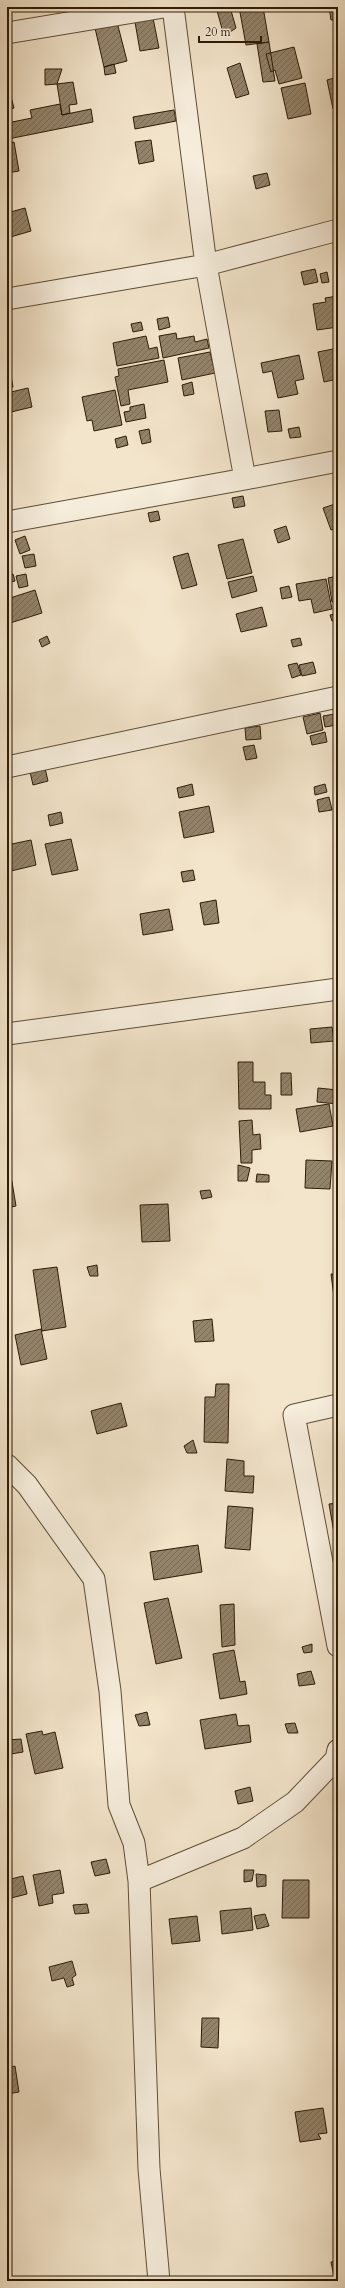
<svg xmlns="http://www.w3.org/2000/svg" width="345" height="2288" viewBox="0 0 345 2288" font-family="Cardo,serif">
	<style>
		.building { fill: url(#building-hatch); stroke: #2c1b06 }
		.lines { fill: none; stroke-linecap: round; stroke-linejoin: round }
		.minor-casing { stroke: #5e4e37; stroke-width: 23 }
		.minor { stroke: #f7eedd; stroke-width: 21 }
	</style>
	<defs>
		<pattern id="building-hatch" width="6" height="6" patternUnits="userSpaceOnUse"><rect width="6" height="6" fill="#93846c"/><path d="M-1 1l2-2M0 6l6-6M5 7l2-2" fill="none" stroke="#786b57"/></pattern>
	</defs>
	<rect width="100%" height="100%" fill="#f3e5cb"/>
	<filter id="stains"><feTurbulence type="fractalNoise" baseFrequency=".005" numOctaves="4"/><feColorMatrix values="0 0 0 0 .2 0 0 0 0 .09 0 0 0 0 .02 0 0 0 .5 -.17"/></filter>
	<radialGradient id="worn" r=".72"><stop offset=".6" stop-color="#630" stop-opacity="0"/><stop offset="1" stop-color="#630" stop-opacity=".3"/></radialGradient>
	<path class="building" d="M216 7H230L236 28 224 36Z
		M239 7H263L269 42 246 45Z
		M329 7H338V19L331 20Z
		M153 18 159 48 140 51 135 22Z
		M117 22 127 61 104 67 95 28Z
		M269 42 275 81 263 82 257 44Z
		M294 47 302 78 279 84 275 70 271 72 266 54Z
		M240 63 249 94 236 98 227 68Z
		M114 64 116 73 105 75 104 67Z
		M45 69H62L57 84 45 85Z
		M338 77V108L333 109 327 80Z
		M73 82 77 104 69 105 70 113 62 115 57 84Z
		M305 83 311 114 288 119 281 88Z
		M10 93 14 108 7 110V94Z
		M60 104 62 115 91 109 93 122 8 139 7 123 32 118 30 110Z
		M174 110 176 121 135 129 133 117Z
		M151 140 154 161 139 164 135 142Z
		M14 142 19 171 7 173V144Z
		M267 173 270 185 256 189 253 176Z
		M25 208 31 231 7 238V213Z
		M315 269 318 282 304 285 301 272Z
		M327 272 329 282 322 283 320 274Z
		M338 296V327L317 330 313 304 326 302 325 298Z
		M168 317 170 327 159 330 157 319Z
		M141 322 143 330 133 332 131 324Z
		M176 333 177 339 194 336 195 342 207 339 209 348 163 358 159 336Z
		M146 336 149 349 157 347 159 358 117 366 113 343Z
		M338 348V379L324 382 318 352Z
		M210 352 215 373 182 380 178 358Z
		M299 355 304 379 295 381 298 394 278 398 272 371 263 373 261 363Z
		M164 360 168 382 128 390 130 404 121 406 115 377 119 376 118 369Z
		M7 376H11L13 387 7 388Z
		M192 382 194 394 184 396 182 385Z
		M28 388 32 407 7 413V393Z
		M115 390 122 425 94 431 92 420 87 421 82 397Z
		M144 404 146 418 126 422 124 412 130 411V407Z
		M279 410 282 431 268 432 265 411Z
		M299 427 301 437 290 438 288 429Z
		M149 429 151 442 142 444 139 431Z
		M126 436 128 445 117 448 115 439Z
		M243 496 245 506 234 508 232 498Z
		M338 503V528L331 530 323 508Z
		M158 511 160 520 150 522 148 513Z
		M286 526 290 539 278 543 274 530Z
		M25 536 30 550 20 554 15 540Z
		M243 539 252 573 227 579 218 545Z
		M188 553 197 585 182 589 173 557Z
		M34 554 36 566 25 568 22 556Z
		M13 574 15 581 7 583V575Z
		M26 574 28 586 19 588 16 576Z
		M253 576 257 591 232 598 228 582Z
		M338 576V601L332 602 328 578Z
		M326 579 332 609 314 613 311 599 299 601 296 584Z
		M289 586 292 597 282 599 280 588Z
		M35 590 42 613 7 624V599Z
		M262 607 267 626 241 632 236 614Z
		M338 613V620L332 621 330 615Z
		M47 636 50 643 42 647 39 640Z
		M300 638 302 645 293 647 291 640Z
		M313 662 316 673 302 676 299 665Z
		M297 663 301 675 292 678 288 665Z
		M320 713 323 730 307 734 303 717Z
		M335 714 337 725 325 727 323 716Z
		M260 726 261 739 246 740 245 728Z
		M325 732 327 742 312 745 310 736Z
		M254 745 257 758 246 760 243 747Z
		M45 768 48 781 33 785 30 772Z
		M192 784 194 795 179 798 177 788Z
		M325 784 327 792 315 795 314 787Z
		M329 797 332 810 319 812 317 800Z
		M209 806 214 832 184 838 179 812Z
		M61 812 63 823 50 826 48 815Z
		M71 839 78 870 52 875 45 844Z
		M31 840 36 865 7 872V845Z
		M193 870 195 880 183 882 181 872Z
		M216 900 219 923 204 925 200 903Z
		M169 909 173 930 143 935 140 914Z
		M332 1027 334 1041 311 1043 310 1029Z
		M238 1062H253V1082H265V1095H271V1109H239Z
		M281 1073H291L292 1095H281Z
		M318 1088 338 1090V1104L317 1102Z
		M329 1104 333 1126 300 1132 296 1109Z
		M252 1120 253 1135 260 1134 261 1149 252 1150V1163H241L239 1121Z
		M306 1160 332 1161 330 1189 305 1188Z
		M238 1165 250 1168 247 1181H238Z
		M257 1174 269 1175V1182H256Z
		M11 1176 16 1206 7 1208V1177Z
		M210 1190 212 1197 202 1199 200 1191Z
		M168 1204 170 1241 142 1242 140 1205Z
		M97 1265 98 1276H90L87 1267Z
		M57 1267 66 1327 42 1331 33 1270Z
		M331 1274H338V1297H334Z
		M212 1319 214 1341 195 1342 193 1321Z
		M41 1329 47 1359 21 1365 15 1335Z
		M216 1384H229L228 1443 204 1442 205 1397H215Z
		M121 1403 127 1426 97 1434 91 1411Z
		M193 1440 197 1453H187L184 1446Z
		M227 1459 244 1461V1476H254L253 1493 225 1491Z
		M338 1503V1532L334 1533 329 1504Z
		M228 1506 253 1508 250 1550 225 1548Z
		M198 1545 202 1572 154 1580 150 1552Z
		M168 1598 182 1658 156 1664 144 1603Z
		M234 1604 235 1645 222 1647 220 1605Z
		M312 1644V1652L304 1653 302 1647Z
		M234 1650 240 1682 245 1681 247 1694 220 1699 213 1654Z
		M311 1671 315 1684 299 1686 297 1674Z
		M147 1712 150 1725 139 1726 135 1715Z
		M236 1714 238 1726 249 1725 251 1742 205 1749 200 1720Z
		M295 1723 298 1733H288L285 1724Z
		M42 1731 43 1735 55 1732 63 1768 35 1774 26 1734Z
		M21 1739 23 1752 11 1754 8 1740Z
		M250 1787 253 1801 238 1804 235 1791Z
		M106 1859 110 1873 95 1876 91 1862Z
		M60 1870 64 1893 52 1895 53 1903 39 1906 33 1875Z
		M244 1870H254L252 1881 244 1882Z
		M256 1874 266 1875V1886L257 1887Z
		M23 1876 27 1894 7 1899V1880Z
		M283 1880H309V1918H282Z
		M87 1904 89 1913 75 1914 73 1905Z
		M251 1908 253 1930 222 1934 220 1911Z
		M265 1914 269 1926 257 1929 254 1916Z
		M197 1916 200 1941 172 1944 169 1919Z
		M72 1961 76 1975 72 1978 74 1985 67 1987 64 1978 52 1981 49 1967Z
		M202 2018H219L218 2048 201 2047Z
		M15 2066 19 2092 7 2094V2068Z
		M323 2108 327 2133 318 2134 321 2139 300 2142 295 2112Z
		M338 2261V2281H335L331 2262Z"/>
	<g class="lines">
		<g class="minor-casing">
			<path id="minor" d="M173 7 206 265 245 479 338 461
				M7 33 164 7
				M7 299 206 265 338 230
				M7 522 245 479
				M7 767 338 697
				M7 1034 338 989
				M338 1405 294 1415 338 1646
				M7 1465 27 1485 94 1579 110 1691 119 1805 134 1843 139 1881 149 2169 159 2281
				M139 1881 243 1838 295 1802 336 1759 338 1750"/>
		</g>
		<use href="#minor" class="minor"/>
	</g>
	<rect width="345" height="2288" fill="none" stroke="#f3e5cb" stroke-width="24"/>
	<rect x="8" y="8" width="329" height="2272" fill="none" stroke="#2c1b06" stroke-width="2"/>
	<rect x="12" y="12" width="321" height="2264" fill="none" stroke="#2c1b06"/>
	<path d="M199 36v6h62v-6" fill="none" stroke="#2c1b06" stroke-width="2"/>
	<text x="205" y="36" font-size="12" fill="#2c1b06" stroke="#f7eedd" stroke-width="3" paint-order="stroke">20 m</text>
	<rect width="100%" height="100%" filter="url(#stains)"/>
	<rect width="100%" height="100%" fill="url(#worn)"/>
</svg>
